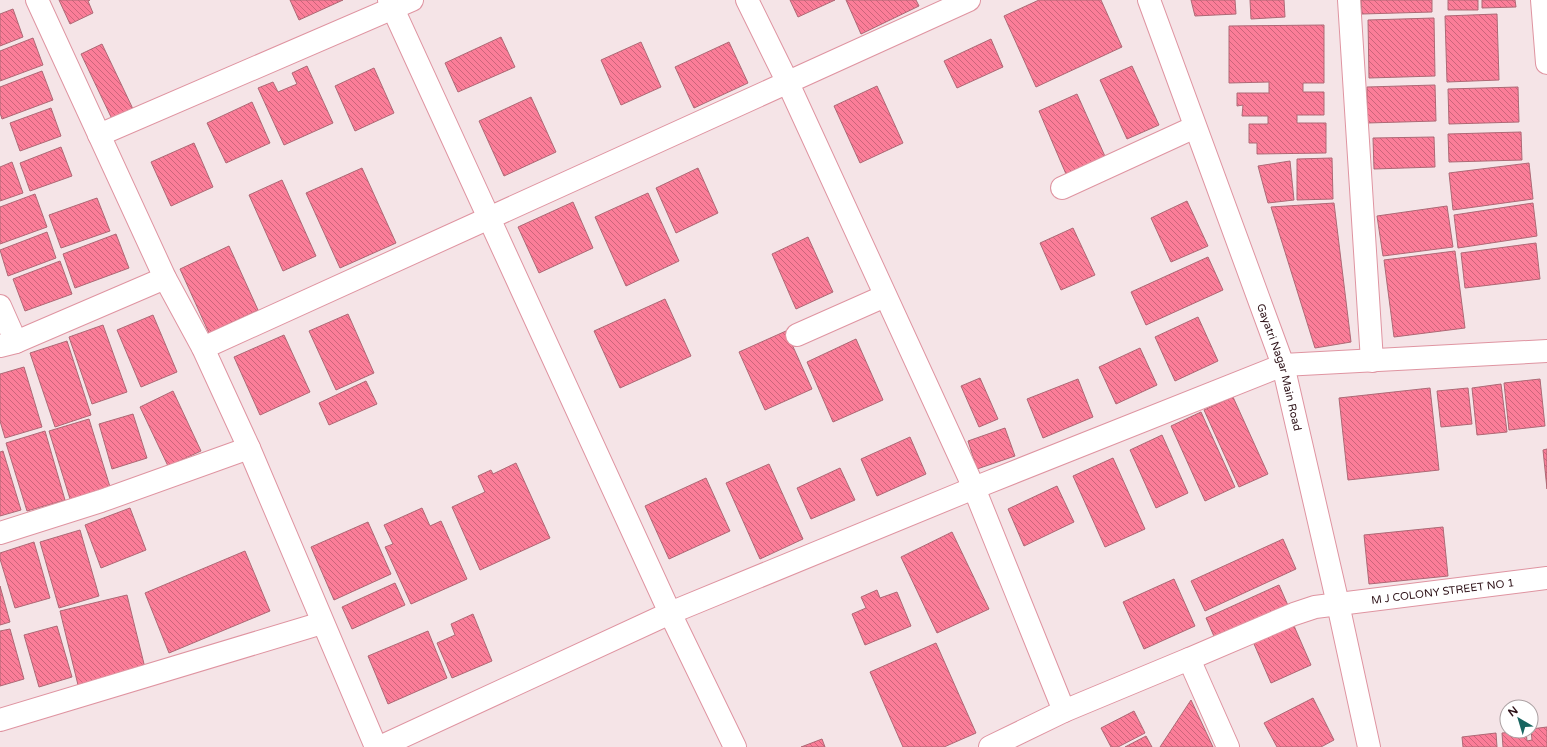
<svg xmlns="http://www.w3.org/2000/svg" width="1547" height="747" viewBox="0 0 1547 747" font-family="'Varela Round',sans-serif">
	<style>
		.building { fill: url(#building-back-hatch); stroke: #ae6875 }
		.lines { fill: none; stroke-linecap: round; stroke-linejoin: round }
		.minor-casing { stroke: #df94a1; stroke-width: 24 }
		.minor { stroke: #fff; stroke-width: 22 }
		.labels { text-anchor: middle; stroke-width: 3; stroke-linejoin: round; paint-order: stroke }
		.street-label { font-size: 11px; fill: #2d1117; stroke: #fff }
	</style>
	<defs>
		<pattern id="building-back-hatch" width="6" height="6" patternUnits="userSpaceOnUse"><rect width="6" height="6" fill="#fb7d98"/><path d="M-1 5l2 2M0 0l6 6M5-1l2 2" fill="none" stroke="#cc657b"/></pattern>
	</defs>
	<rect width="100%" height="100%" fill="#f5e4e7"/>
	<path class="building" d="M59 0H90L88 1 93 13 70 24Z
		M290 0H343L299 20Z
		M790 0H835L798 17Z
		M846 0H916L919 6 861 34Z
		M1039 0H1101L1122 47 1036 87 1004 16Z
		M1191 0H1235L1236 14 1195 16Z
		M1250 0H1284L1285 17 1251 19Z
		M1361 0H1432V12L1362 14Z
		M1448 0H1478V10H1448Z
		M1482 0H1515L1516 7 1482 8Z
		M13 9 23 37 0 46V14Z
		M1497 14 1499 80 1447 82 1445 16Z
		M1434 18 1435 76 1369 78 1368 20Z
		M1324 25V83H1303V92H1324V115H1297V123H1326V153L1257 154V143H1249V124H1268V116H1242L1243 105 1237 106V93H1269V82L1229 83V26Z
		M501 37 515 67 458 92 445 63Z
		M33 38 43 65 0 81V51Z
		M991 39 1003 67 957 88 944 61Z
		M641 42 661 87 621 105 601 60Z
		M729 42 748 83 694 108 675 67Z
		M102 44 133 109 112 119 81 54Z
		M307 66 333 123 284 145 258 88 273 82 278 92 297 84 292 73Z
		M1132 66 1159 125 1127 139 1100 80Z
		M374 68 394 113 355 131 335 86Z
		M42 71 53 100 2 119 0 113V87Z
		M1435 85 1436 121 1367 123V87Z
		M877 86 903 143 860 163 834 106Z
		M1518 87 1519 122 1449 124 1448 89Z
		M1077 94 1108 163 1069 181 1039 111Z
		M531 97 556 152 504 176 479 121Z
		M252 102 270 143 226 163 207 123Z
		M51 108 61 136 20 151 10 123Z
		M1521 132 1522 160 1449 162 1448 134Z
		M1434 137 1435 167 1374 169 1373 138Z
		M194 143 213 187 171 206 151 162Z
		M61 147 72 176 30 191 20 163Z
		M1332 158 1333 199 1297 200V159Z
		M1290 161 1294 200 1268 203 1258 166Z
		M12 162 23 193 0 201V167Z
		M1529 163 1533 199 1453 210 1449 173Z
		M362 168 396 243 340 268 306 193Z
		M698 168 718 213 676 233 656 188Z
		M282 180 316 256 283 271 249 195Z
		M648 193 679 261 626 286 595 217Z
		M35 194 47 227 0 244V207Z
		M97 198 110 231 61 248 49 215Z
		M1187 201 1208 246 1171 262 1151 218Z
		M573 202 593 248 539 273 518 227Z
		M1334 203 1351 342 1315 348 1271 207Z
		M1533 203 1537 236 1458 248 1454 215Z
		M1447 206 1453 247 1383 256 1377 216Z
		M1073 228 1095 275 1061 290 1040 243Z
		M47 232 56 258 8 276 0 250Z
		M116 234 129 268 75 288 63 254Z
		M808 237 833 292 796 309 772 254Z
		M1536 243 1540 279 1465 288 1461 253Z
		M229 246 258 310 209 333 180 269Z
		M1455 251 1465 328 1394 337 1384 260Z
		M1208 257 1223 290 1146 325 1131 292Z
		M60 261 72 294 25 311 13 279Z
		M665 299 691 356 620 388 594 331Z
		M348 314 374 373 336 390 309 331Z
		M153 315 177 372 141 387 117 330Z
		M1198 317 1218 361 1175 381 1155 337Z
		M103 325 127 392 92 404 69 337Z
		M786 331 812 389 765 410 739 352Z
		M284 335 310 392 260 415 234 357Z
		M856 339 883 400 833 422 807 362Z
		M67 341 91 415 55 427 30 353Z
		M1140 348 1157 385 1116 404 1099 367Z
		M24 367 42 427 5 438 0 421V374Z
		M980 378 998 419 979 427 961 386Z
		M1078 379 1093 417 1043 438 1027 399Z
		M1540 379 1545 426 1509 430 1504 383Z
		M366 381 377 404 329 425 319 403Z
		M1501 384 1507 432 1477 435 1472 388Z
		M1430 388 1439 470 1348 480 1339 398Z
		M1468 388 1472 424 1441 427 1437 391Z
		M173 391 201 451 168 466 140 407Z
		M1233 397 1268 474 1239 487 1204 410Z
		M1201 412 1235 487 1205 501 1171 426Z
		M133 414 147 458 112 469 99 424Z
		M89 419 111 490 71 502 49 431Z
		M1005 428 1015 456 977 469 968 441Z
		M45 431 65 500 27 511 6 443Z
		M1162 435 1188 493 1156 508 1130 450Z
		M910 437 926 474 877 496 861 459Z
		M1547 449V489L1543 450Z
		M3 451 21 510 0 516V452Z
		M1113 458 1145 529 1105 547 1073 476Z
		M516 463 550 538 480 570 452 507 485 492 478 476 491 470 493 474Z
		M769 464 803 539 760 559 726 483Z
		M840 468 855 500 811 519 797 488Z
		M706 478 730 531 669 559 645 506Z
		M1057 486 1074 522 1024 546 1008 509Z
		M130 508 146 550 101 568 85 525Z
		M422 508 430 526 441 521 467 579 411 604 385 547 393 544 384 525Z
		M368 522 391 574 334 600 311 547Z
		M1443 527 1448 576 1369 584 1364 535Z
		M80 530 99 596 59 608 40 542Z
		M952 532 989 609 937 633 901 557Z
		M1283 539 1296 569 1205 611 1191 581Z
		M34 542 50 598 15 608 0 559V553Z
		M245 551 270 611 169 653 145 593Z
		M1174 579 1195 626 1144 649 1123 602Z
		M395 583 405 605 352 629 342 607Z
		M1279 585 1290 610 1217 643 1206 618Z
		M0 586 10 622 0 625Z
		M877 590 880 598 897 592 911 626 865 645 852 614 866 608 861 597Z
		M127 595 145 668 78 685 60 611Z
		M473 614 492 661 452 678 437 643 455 635 451 624Z
		M1291 619 1311 665 1271 683 1251 637Z
		M57 626 72 677 39 687 24 635Z
		M10 629 24 679 0 686V631Z
		M428 631 447 678 388 704 368 656Z
		M936 643 976 733 944 747H903L870 672Z
		M1313 698 1334 740 1321 747H1277L1264 723Z
		M1191 700 1213 747H1160Z
		M1134 711 1145 733 1118 747H1111L1101 728Z
		M1547 727V747H1503L1502 733 1526 731 1527 741 1532 740 1531 729Z
		M1496 733 1497 747H1463L1462 737Z
		M1146 736 1152 747H1125Z
		M822 739 825 747H801Z"/>
	<g class="lines">
		<g class="minor-casing">
			<g id="minor">
				<path d="M37 0 165 278 203 348 249 448 376 747"/>
				<path d="M389 0 670 613 735 747"/>
				<path d="M747 0 787 81 974 488 1064 711"/>
				<path id="s1" d="M1149 0 1283 365 1338 604 1369 747"/>
				<path d="M1349 0 1372 361"/>
				<path d="M1542 0 1547 63"/>
				<path d="M99 135 412 0"/>
				<path d="M1062 188 1195 127"/>
				<path d="M0 306 16 342"/>
				<path d="M797 335 885 296"/>
				<path d="M0 346 16 342 165 278"/>
				<path d="M203 348 969 0"/>
				<path d="M0 533 101 501 249 448"/>
				<path id="s2" d="M1189 659 1294 614 1315 607 1547 578"/>
				<path d="M0 720 322 623"/>
				<path d="M380 747 670 613 974 488 1283 365 1547 351"/>
				<path d="M990 747 1064 711 1189 659 1228 747"/>
			</g>
		</g>
		<use href="#minor" class="minor"/>
	</g>
	<g class="labels">
		<g class="street-label">
			<text dy="4" stroke="none"><textPath href="#s1" startOffset="390">Gayatri Nagar Main Road</textPath></text>
			<text dy="4" stroke="none"><textPath href="#s2" startOffset="265">M J COLONY STREET NO 1</textPath></text>
		</g>
	</g>
	<g transform="translate(1519 719) rotate(322)"><circle r="19" fill="#ffffff" stroke="#aba0a2"/>
	<path d="M0-3L7 15L0 10L-7 15Z" fill="#186560"/>
	<text y="-6" font-size="11" font-weight="bold" text-anchor="middle" fill="#2d1117">N</text>
	</g>
</svg>
